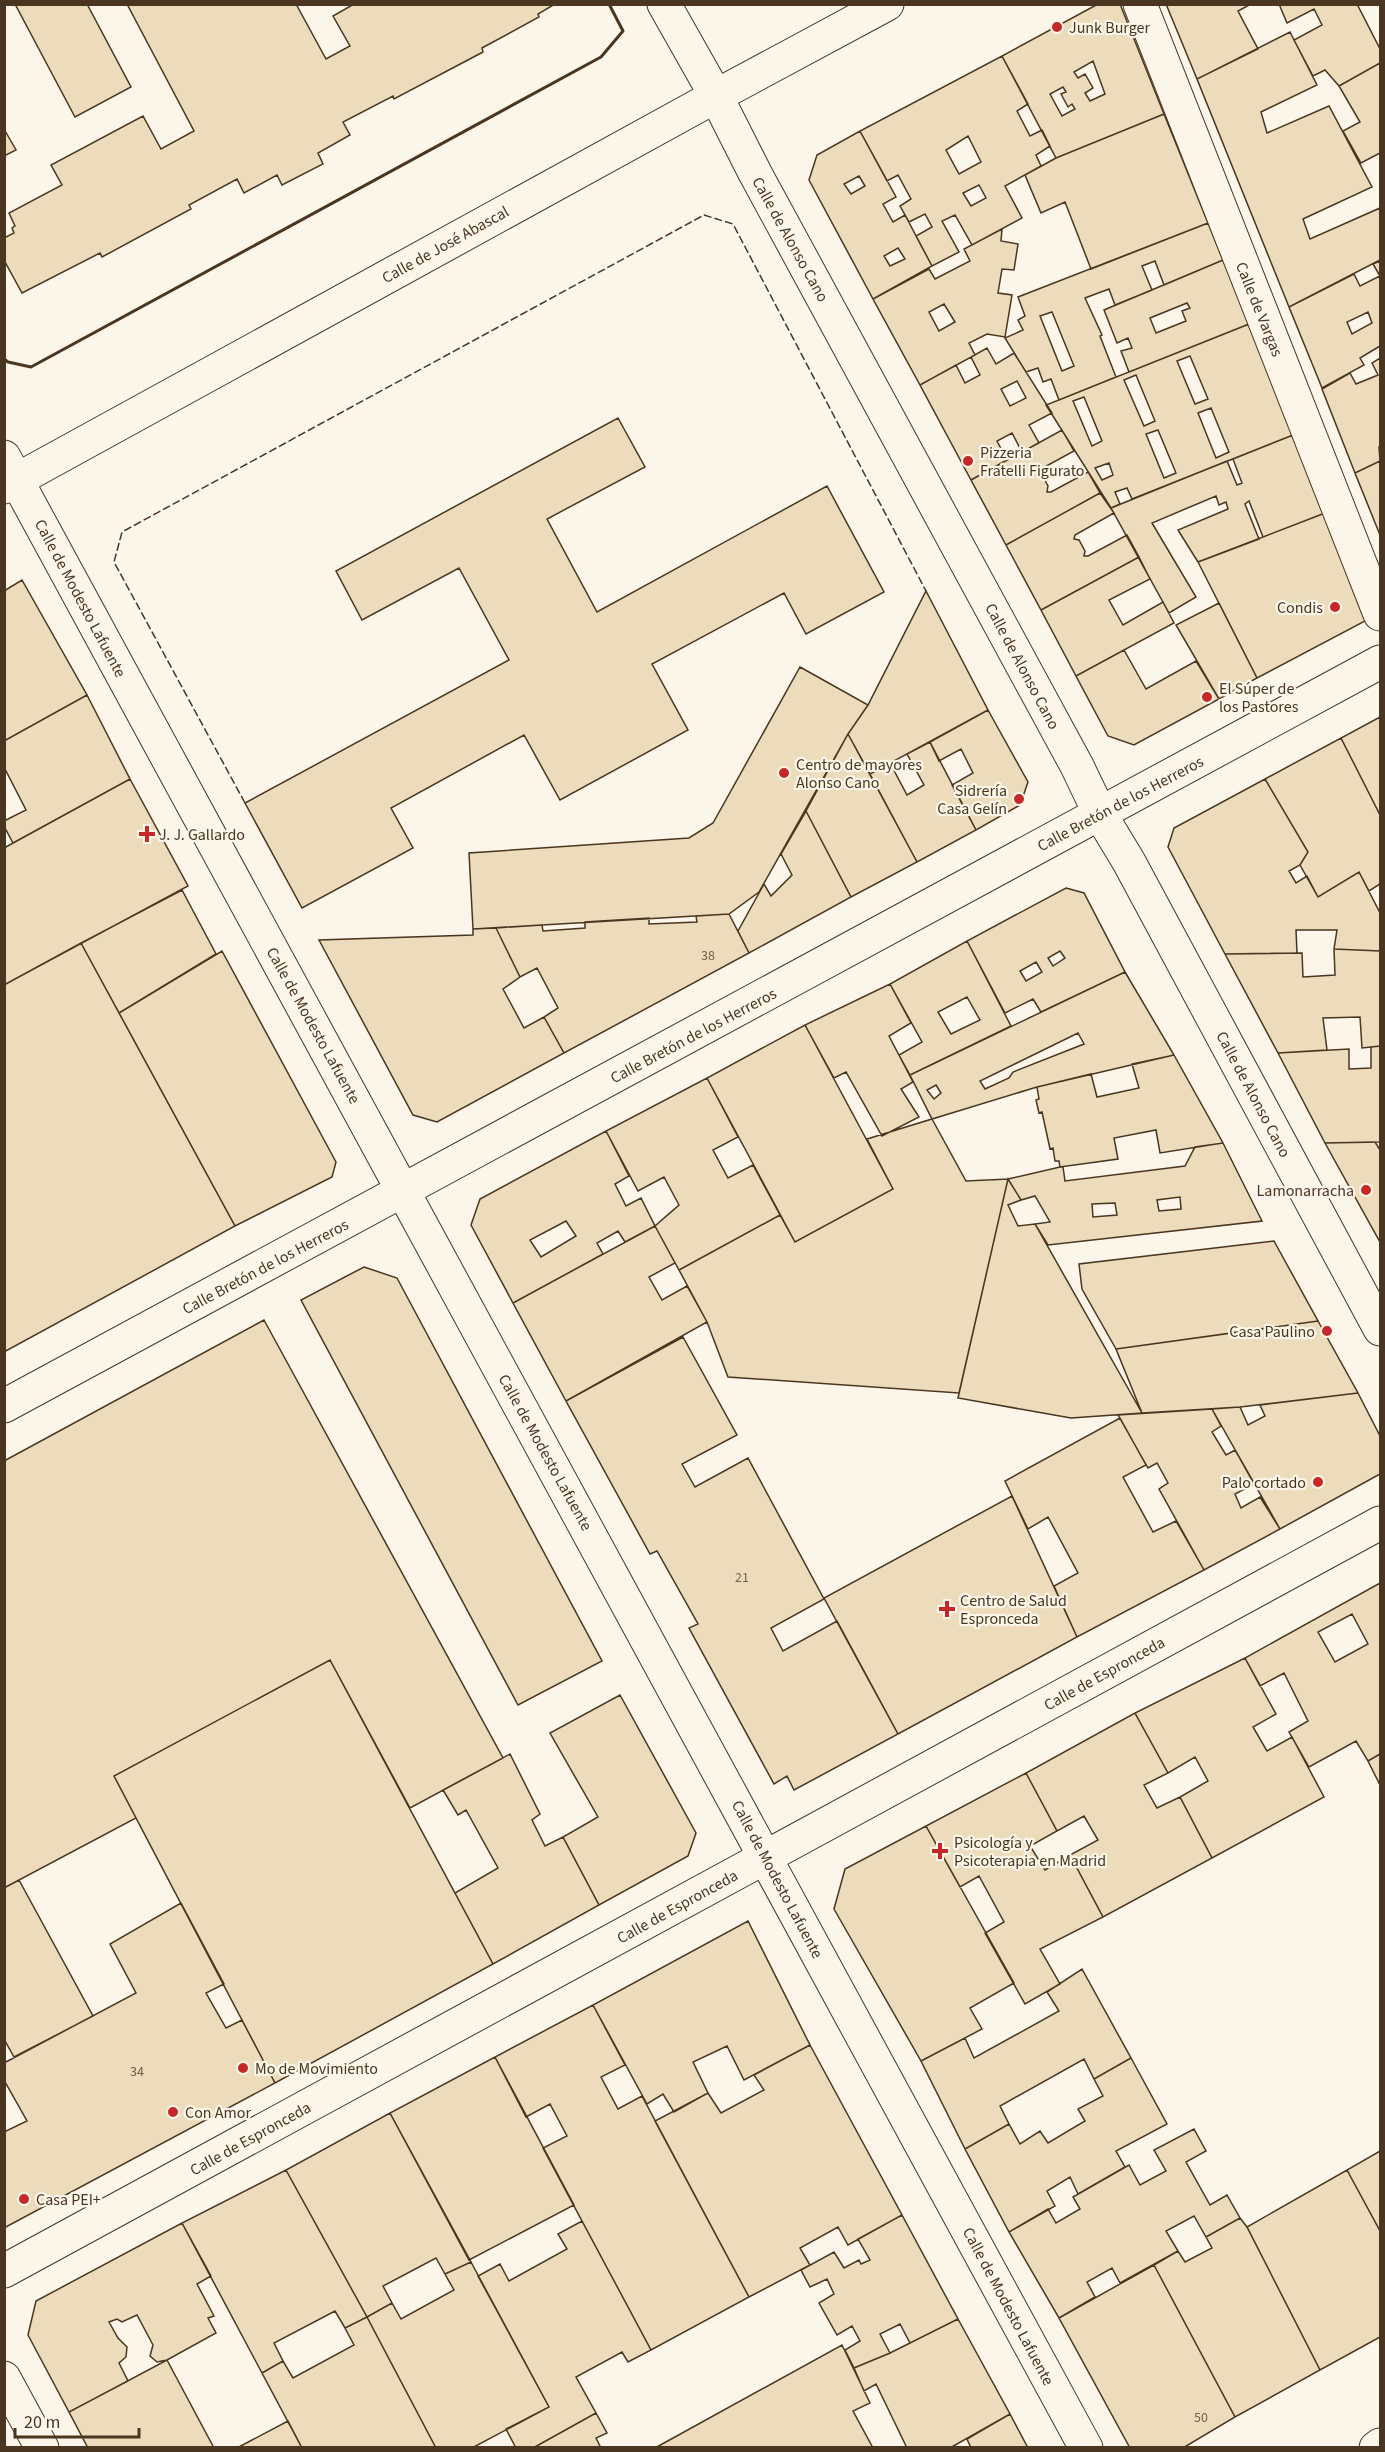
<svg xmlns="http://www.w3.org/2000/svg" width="1385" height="2452" viewBox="0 0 1385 2452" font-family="'Source Sans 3',sans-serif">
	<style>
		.building { fill: #ecdcbc; stroke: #4a3520; stroke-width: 1.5; fill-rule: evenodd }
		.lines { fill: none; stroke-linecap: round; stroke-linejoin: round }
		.minor-casing { stroke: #4a3520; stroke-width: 35 }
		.major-casing { stroke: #4a3520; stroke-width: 35 }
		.minor { stroke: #fbf6e9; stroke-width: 33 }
		.major { stroke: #fbf6e9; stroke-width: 33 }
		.fence { stroke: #4a3520; stroke-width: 1.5; stroke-dasharray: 8 3; stroke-linecap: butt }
		.wall { stroke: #4a3520; stroke-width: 3 }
		.poi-dot { fill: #c62828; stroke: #fbf6e9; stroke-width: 2 }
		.labels { text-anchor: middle; stroke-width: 4.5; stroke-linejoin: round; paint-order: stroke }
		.number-label { font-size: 14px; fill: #725f47 }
		.poi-label { font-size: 16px; fill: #4a3520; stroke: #fbf6e9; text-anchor: start }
		.street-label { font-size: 16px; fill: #4a3520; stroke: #fbf6e9 }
	</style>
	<rect width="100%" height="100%" fill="#fbf6e9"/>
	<path class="building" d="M15 4H87L131 87 75 117Z
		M127 4H296L326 59 350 46 333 16 354 4H555L538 14 539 17 482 48 483 52 394 99 393 96 343 122 350 135 318 153 323 164 282 185 277 175 244 193 237 179 189 205 191 209 102 257 100 253 22 293 4 260V238L14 233 12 228 15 226 9 213 62 185 51 165 143 116 161 149 194 131Z
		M1098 4H1120L1164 114 1056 158 1002 56ZM1093 61 1105 94 1090 101 1085 93 1093 88 1085 74 1078 78 1074 72ZM1063 87 1066 92 1061 94 1068 107 1072 104 1075 109 1062 116 1050 94Z
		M1166 4H1251L1238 11 1258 49 1197 79Z
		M1279 4H1357L1380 49V63L1339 86 1325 70 1313 76 1294 40 1322 25 1314 9 1287 23Z
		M1290 32 1317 85 1261 112 1267 133 1329 106 1372 187 1303 219 1310 239 1380 208V260L1289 307 1197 79Z
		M1002 56 1028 104 1017 111 1030 136 1042 130 1050 146 1036 155 1041 166 1005 186 1022 218 972 245 955 215 942 221 959 252 932 266 916 236 932 227 925 214 909 222 900 206 911 199 898 175 887 181 860 131ZM968 136 981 162 959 174 946 150ZM979 185 986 198 971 206 963 193Z
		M1380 63V153L1361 163 1343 131 1360 122 1339 86Z
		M1164 114 1208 223 1091 269 1065 202 1041 213 1025 175 1056 158Z
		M4 129 16 150 4 156Z
		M860 131 896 197 883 204 893 222 905 215 932 266 873 299 809 180 817 155ZM859 176 865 186 851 194 844 184ZM898 248 905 259 890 266 884 256Z
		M1208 223 1223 260 1164 285 1155 261 1142 266 1152 290 1115 305 1109 289 1085 298 1102 335 1100 336 1116 377 1059 400 1051 379 1043 382 1038 368 1026 372 1005 338 1023 330 1018 320 1025 316 1018 297ZM1052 312 1074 366 1062 371 1040 316Z
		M1002 229 1001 241 1018 244 1014 270 1002 269 998 293 1012 295 1005 337 987 334 969 343 975 355 920 385 873 299 929 269 935 279 970 261 964 249ZM944 304 955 322 939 331 929 312Z
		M1223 260 1249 324 1129 372 1121 351 1132 348 1128 338 1117 343 1104 310ZM1187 303 1190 308 1182 311 1186 321 1156 333 1150 318Z
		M1380 261V346L1360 358 1364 365 1322 388 1289 307 1354 274 1360 286 1380 276 1373 264ZM1368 312 1372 323 1352 334 1347 322Z
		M1249 324 1293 435 1132 499 1127 488 1115 492 1120 504 1111 508 1046 405ZM1190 356 1208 399 1195 404 1177 361ZM1136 375 1155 421 1144 426 1124 380ZM1084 397 1102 441 1092 446 1073 401ZM1211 408 1229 452 1216 458 1198 413ZM1158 430 1176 473 1164 478 1146 434ZM1109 463 1113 475 1102 480 1095 468Z
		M987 348 996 364 1014 353 1052 413 1029 425 1039 443 1022 452 1012 433 997 441 1007 460 971 480 920 385 956 365 965 383 980 375 971 357ZM1017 381 1026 398 1010 406 1001 389Z
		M1380 358V446L1379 447 1380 461 1355 473 1322 389 1350 373 1356 384 1378 375 1372 363Z
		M618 418 645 467 547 519 597 612 827 486 884 592 806 634 784 593 652 664 688 730 560 800 524 735 391 808 413 848 302 908 245 803 509 660 459 568 362 620 336 571Z
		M1062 430 1074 451 1039 470 1038 475 1043 477 1048 486 1047 492H1051L1088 472 1100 493 1006 545 971 480Z
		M1293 435 1325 513 1263 537 1249 501 1245 504 1259 539 1198 562 1178 530 1228 509 1226 502 1219 505 1216 496 1152 523 1196 597 1169 613 1111 508 1227 461 1237 485 1242 483 1233 459Z
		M1380 461V535L1355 473Z
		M1100 493 1114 513 1075 535 1074 539 1079 540 1085 551 1084 556H1088L1127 535 1139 557 1041 610 1006 545Z
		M1325 513 1367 620 1257 678 1198 562Z
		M1139 557 1150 579 1109 600 1123 625 1163 602 1174 623 1076 676 1041 610Z
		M22 580 87 695 4 741V591Z
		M926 591 988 710 870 774 848 734 868 705Z
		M1219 603 1257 678 1219 699 1176 625Z
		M1124 650 1146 689 1196 661 1219 699 1134 745 1108 736 1076 676Z
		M800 667 868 705 848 734 759 892 729 914 473 929 469 853 689 838 713 823Z
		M87 695 130 779 13 843 4 826V821L26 810 6 771 4 772V741Z
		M988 710 1028 782 1020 805 976 830 952 785 973 773 961 749 939 761 930 742Z
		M1380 717V815L1341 738Z
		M848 734 917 862 851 897 806 811Z
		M1341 738 1380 815V884L1369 891 1359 872 1318 897 1300 865 1308 852 1265 779Z
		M930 742 976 830 917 862 870 774 890 763 907 795 924 785 907 754Z
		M130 779 188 886 4 985V848Z
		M1265 779 1308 852 1300 865 1289 871 1296 883 1307 876 1318 897 1359 872 1380 913V951L1334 949 1337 930H1296L1297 953 1225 954 1168 847 1174 828Z
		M806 811 851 897 749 953 738 931 764 884 771 896 792 875 781 854Z
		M1066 888 1084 893 1125 972 1041 1012 1033 999 1005 1013 967 941ZM1060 951 1065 958 1053 966 1048 958ZM1036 962 1042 972 1026 981 1020 971Z
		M182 890 216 954 119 1013 81 943Z
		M729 914 749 953 564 1053 544 1017 558 1008 537 968 520 977 496 928 542 925 543 931 585 928V922L649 918V924L697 922 696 916Z
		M496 928 520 977 503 989 524 1028 544 1017 564 1053 437 1122 413 1115 319 940 473 935V929Z
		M967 941 1011 1026 910 1075 899 1055 922 1042 890 984ZM967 997 980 1020 951 1034 938 1012Z
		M81 943 235 1226 4 1352V985Z
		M1334 949 1380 951V1046L1362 1048 1360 1017 1323 1018 1327 1050 1278 1053 1225 954 1302 953 1303 977 1335 975Z
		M222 951 336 1162 332 1177 235 1226 119 1013Z
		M1125 972 1174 1055 1037 1087 932 1119 910 1075ZM1078 1033 1084 1044 1013 1072 1009 1078 985 1089 980 1081ZM936 1085 941 1093 934 1099 927 1090Z
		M890 984 911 1023 889 1036 913 1082 901 1089 919 1117 882 1136 846 1072 834 1078 805 1025Z
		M805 1025 893 1189 795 1242 707 1078Z
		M1380 1046V1142L1325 1143 1278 1053 1349 1049V1069L1371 1068V1047Z
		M1174 1055 1223 1143 1160 1153 1156 1130 1114 1138 1118 1159 1060 1167 1059 1161H1055L1053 1148 1050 1149 1042 1112 1039 1113 1036 1100 1039 1099 1037 1087 1091 1074 1097 1097 1139 1088 1132 1064Z
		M707 1078 738 1137 713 1150 728 1178 753 1165 780 1215 679 1270 655 1226 679 1205 664 1177 638 1191 606 1131Z
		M932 1119 966 1181 1008 1179 959 1393 728 1377 707 1322 679 1270 780 1215 795 1242 893 1189 867 1139Z
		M606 1131 629 1176 615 1184 626 1206 641 1198 655 1226 625 1242 618 1231 597 1243 603 1254 513 1303 471 1225 480 1199ZM566 1221 576 1236 541 1257 530 1240Z
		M1375 1142 1380 1150V1242L1325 1143Z
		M1223 1143 1262 1221 1048 1245 1035 1224 1050 1222 1035 1196 1021 1200 1008 1179 1060 1167H1063L1065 1181 1185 1166 1195 1147ZM1180 1197 1181 1209 1159 1211 1157 1200ZM1115 1203 1117 1215 1093 1217 1092 1204Z
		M1008 1179 1021 1200 1008 1205 1018 1226 1035 1224 1142 1413 1071 1418 958 1398Z
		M655 1226 675 1263 649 1277 662 1300 687 1286 707 1322 566 1401 513 1303Z
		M1274 1241 1318 1321 1116 1349 1082 1289 1079 1264Z
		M364 1267 397 1278 602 1661 518 1705 301 1300Z
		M264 1320 503 1758 410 1808 330 1660 114 1776 136 1818 4 1888V1461Z
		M1318 1321 1358 1393 1240 1407 1142 1413 1116 1349Z
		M683 1337 737 1435 682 1464 695 1487 748 1458 824 1599 771 1628 783 1651 837 1621 898 1734 794 1790 787 1776 774 1784 689 1628 698 1624 657 1551 650 1554 566 1401Z
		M1358 1393 1380 1436V1474L1280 1529 1212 1409 1240 1407 1248 1425 1265 1416 1260 1405Z
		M1212 1409 1221 1426 1212 1432 1226 1455 1235 1450 1254 1484 1235 1494 1241 1508 1260 1497 1280 1529 1204 1570 1159 1489 1168 1483 1157 1463 1148 1468 1118 1415Z
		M1120 1418 1146 1465 1123 1477 1153 1532 1176 1521 1204 1570 1077 1637 1054 1586 1078 1573 1048 1517 1028 1529 1005 1481Z
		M1012 1496 1077 1637 898 1734 824 1598Z
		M1380 1583V1754L1368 1761 1356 1741 1309 1767 1289 1732 1308 1721 1284 1673 1260 1686 1245 1658ZM1352 1614 1368 1644 1335 1662 1318 1632Z
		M1245 1658 1276 1714 1253 1727 1267 1751 1292 1737 1324 1797 1212 1858 1180 1797 1208 1781 1195 1757 1168 1773 1135 1713Z
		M330 1660 493 1964 275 2083 114 1776Z
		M620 1695 696 1833 688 1856 599 1905 563 1837 598 1817 550 1733Z
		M1135 1713 1168 1773 1144 1785 1157 1808 1180 1797 1212 1858 1103 1917 1070 1855 1098 1840 1084 1816 1057 1831 1026 1773Z
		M510 1754 540 1814 532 1820 545 1846 563 1837 599 1905 493 1964 455 1893 498 1868 466 1810 458 1815 443 1790Z
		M1380 1754V1785L1368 1761Z
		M1026 1773 1057 1831 1030 1846 1045 1870 1070 1855 1103 1917 1040 1949 1060 1984 1025 2004 985 1933 1004 1922 979 1876 960 1887 926 1826Z
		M926 1826 1014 1983 970 2008 982 2029 921 2061 834 1909 845 1869Z
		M19 1880 93 2016 14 2057 4 2039V1888Z
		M181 1903 224 1984 206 1993 226 2028 242 2020 275 2083 4 2228V2132L27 2121 4 2080V2063L136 1993 110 1944Z
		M748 1921 810 2045 744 2080 727 2046 693 2062 708 2093 674 2112 663 2094 647 2104 593 2005Z
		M1082 1969 1131 2058 1094 2079 1084 2059 1000 2106 1009 2124 965 2149 921 2061 965 2038 974 2058 1059 2011 1047 1992Z
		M593 2005 625 2065 601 2077 618 2109 642 2096 749 2297 651 2350 543 2148 567 2136 550 2104 526 2117 495 2057Z
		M810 2045 902 2215 848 2245 838 2227 800 2248 810 2265 749 2297 655 2121 708 2093 721 2113 764 2090 754 2075Z
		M495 2057 574 2205 469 2260 390 2113Z
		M1131 2058 1167 2124 1116 2151 1125 2167 1078 2194 1070 2177 1047 2191 1055 2206 1009 2232 965 2149 1009 2124 1020 2144 1040 2131 1048 2143 1085 2121 1078 2109 1103 2096 1094 2079Z
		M390 2113 471 2262 445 2274 436 2258 383 2286 392 2303 367 2317 286 2170Z
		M1194 2129 1206 2151 1186 2162 1210 2205 1227 2195 1240 2218 1206 2237 1194 2216 1166 2231 1178 2251 1120 2283 1112 2268 1087 2282 1095 2297 1059 2318 1009 2232 1048 2209 1056 2223 1080 2209 1073 2197 1129 2165 1140 2185 1166 2171 1154 2150Z
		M1380 2151V2231L1347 2170Z
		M286 2170 367 2317 345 2328 335 2311 274 2343 283 2361 262 2373 182 2223Z
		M1347 2170 1380 2231V2337L1320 2370 1247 2227Z
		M902 2215 958 2319 910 2343 900 2324 880 2334 890 2353 854 2368 845 2350 860 2341 852 2326 837 2335 819 2303 834 2294 827 2279 810 2287 801 2270 834 2252 844 2268 859 2260 861 2264 870 2260 858 2239Z
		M1240 2218 1247 2227 1320 2370 1235 2417 1154 2265 1178 2251 1185 2262 1212 2248 1206 2237Z
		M582 2221 651 2350 628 2362 622 2352 576 2377 596 2413 533 2448H516L506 2429 549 2407 478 2276 500 2264 509 2281 567 2249 558 2234Z
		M182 2223 211 2276 197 2284 214 2316 208 2318 216 2333 167 2360 157 2362 150 2356 153 2345 137 2315 122 2322 117 2319 109 2322 118 2338 127 2347 126 2357 119 2363 128 2381 69 2412 28 2335 36 2301Z
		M471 2262 549 2407 472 2448H436L367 2317 392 2303 401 2319 454 2290 445 2274Z
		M1154 2265 1235 2417 1183 2448H1130L1059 2318Z
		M367 2317 436 2448H302L262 2373 283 2361 293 2378 354 2345 345 2328Z
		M958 2319 1010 2414 950 2448H907L876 2384 864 2391 854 2368 890 2353Z
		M842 2345 870 2403 853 2411 873 2448H655Z
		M167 2360 214 2448H88L69 2412Z
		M596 2413 607 2433 596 2438 601 2448H533Z
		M1010 2414 1028 2448H971L967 2439Z
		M288 2421 302 2448H237Z"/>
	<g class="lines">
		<g class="minor-casing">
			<path id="minor" d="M664 4 716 96 755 173 1077 766 1100 814 1129 862 1380 1329
				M1140 4 1380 614
				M4 457 1086 2448
				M4 1406 1380 662
				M4 2271 1380 1523
				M4 2378 42 2448"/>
		</g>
		<g class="major-casing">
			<path id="major" d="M4 487 716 96 887 4
				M1376 2448 1380 2445"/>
		</g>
		<use href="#minor" class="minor"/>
		<use href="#major" class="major"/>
		<path class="fence" d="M245 803 114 562 122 532 704 215 733 224 926 591"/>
		<path class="wall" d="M4 359 8 362 31 367 601 57 623 31 609 4"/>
	</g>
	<g class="poi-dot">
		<circle cx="1057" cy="27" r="6"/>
		<circle cx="968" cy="461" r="6"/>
		<circle cx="1335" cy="607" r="6"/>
		<circle cx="1207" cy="697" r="6"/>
		<circle cx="784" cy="773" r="6"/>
		<circle cx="1019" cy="799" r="6"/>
		<path d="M144 825h6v6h6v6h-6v6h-6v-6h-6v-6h6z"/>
		<circle cx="1366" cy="1190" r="6"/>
		<circle cx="1327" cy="1331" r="6"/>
		<circle cx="1318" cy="1482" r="6"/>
		<path d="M944 1600h6v6h6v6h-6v6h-6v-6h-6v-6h6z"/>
		<path d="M937 1842h6v6h6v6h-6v6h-6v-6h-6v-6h6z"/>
		<circle cx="243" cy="2068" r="6"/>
		<circle cx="173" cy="2112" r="6"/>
		<circle cx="24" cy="2199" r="6"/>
	</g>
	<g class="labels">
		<g class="number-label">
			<text x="708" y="960">38</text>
			<text x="742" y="1582">21</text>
			<text x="137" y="2076">34</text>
			<text x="1201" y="2422">50</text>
		</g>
		<g class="poi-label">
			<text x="1069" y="33">Junk Burger</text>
			<text x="980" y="458">Pizzeria<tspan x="980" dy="18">Fratelli Figurato</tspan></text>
			<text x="1323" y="613" text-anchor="end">Condis</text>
			<text x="1219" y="694">El Súper de<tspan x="1219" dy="18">los Pastores</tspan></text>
			<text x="796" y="770">Centro de mayores<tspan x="796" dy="18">Alonso Cano</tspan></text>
			<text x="1007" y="796" text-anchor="end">Sidrería<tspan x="1007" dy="18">Casa Gelín</tspan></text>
			<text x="159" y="840">J. J. Gallardo</text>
			<text x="1354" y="1196" text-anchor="end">Lamonarracha</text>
			<text x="1315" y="1337" text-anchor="end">Casa Paulino</text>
			<text x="1306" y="1488" text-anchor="end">Palo cortado</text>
			<text x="960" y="1606">Centro de Salud<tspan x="960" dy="18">Espronceda</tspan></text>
			<text x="954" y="1848">Psicología y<tspan x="954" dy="18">Psicoterapia en Madrid</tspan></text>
			<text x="255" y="2074">Mo de Movimiento</text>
			<text x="185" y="2118">Con Amor</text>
			<text x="36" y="2205">Casa PEI+</text>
		</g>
		<g class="street-label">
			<text transform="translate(791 239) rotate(61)" y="6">Calle de Alonso Cano</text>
			<text transform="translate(445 244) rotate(-29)" y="6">Calle de José Abascal</text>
			<text transform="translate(1260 309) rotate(68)" y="6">Calle de Vargas</text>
			<text transform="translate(81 598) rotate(62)" y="6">Calle de Modesto Lafuente</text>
			<text transform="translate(1023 666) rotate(62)" y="6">Calle de Alonso Cano</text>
			<text transform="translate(1120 803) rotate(-28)" y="6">Calle Bretón de los Herreros</text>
			<text transform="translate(314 1025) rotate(61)" y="6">Calle de Modesto Lafuente</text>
			<text transform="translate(693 1035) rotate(-28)" y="6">Calle Bretón de los Herreros</text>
			<text transform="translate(1254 1094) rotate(62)" y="6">Calle de Alonso Cano</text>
			<text transform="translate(265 1266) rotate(-28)" y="6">Calle Bretón de los Herreros</text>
			<text transform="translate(546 1452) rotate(61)" y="6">Calle de Modesto Lafuente</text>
			<text transform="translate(1104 1673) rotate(-29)" y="6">Calle de Espronceda</text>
			<text transform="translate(778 1879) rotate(62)" y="6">Calle de Modesto Lafuente</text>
			<text transform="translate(677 1906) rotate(-29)" y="6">Calle de Espronceda</text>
			<text transform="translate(250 2138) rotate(-29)" y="6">Calle de Espronceda</text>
			<text transform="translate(1009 2306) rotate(62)" y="6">Calle de Modesto Lafuente</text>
		</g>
	</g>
	<rect width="1385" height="2452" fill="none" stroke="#4a3520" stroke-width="12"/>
	<path d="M15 2428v9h124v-9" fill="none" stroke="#4a3520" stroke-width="3"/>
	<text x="24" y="2428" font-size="18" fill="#4a3520" stroke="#fbf6e9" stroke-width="4.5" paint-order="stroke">20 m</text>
</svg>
